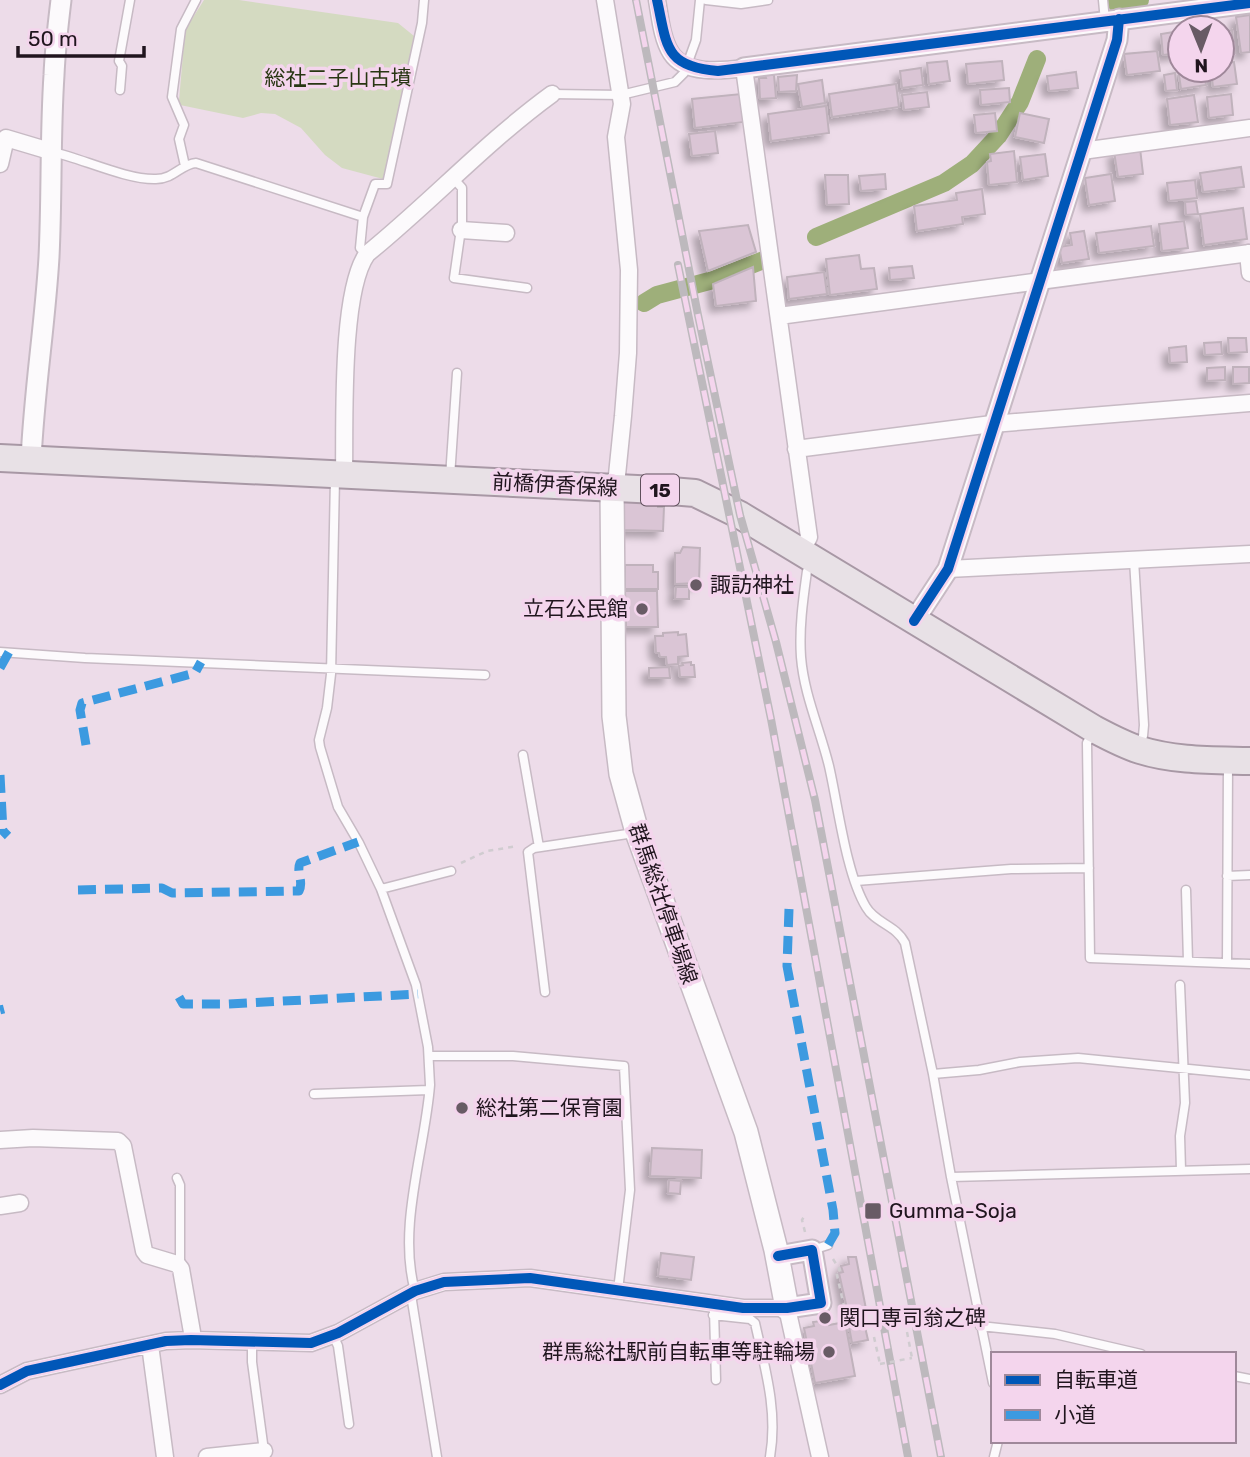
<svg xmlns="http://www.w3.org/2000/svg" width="1250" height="1457" viewBox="0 0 1250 1457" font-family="Rubik,'Noto Sans JP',sans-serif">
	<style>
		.green { fill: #d4dac1 }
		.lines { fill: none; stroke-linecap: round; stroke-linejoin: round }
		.canal { stroke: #9eaf7a; stroke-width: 18 }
		.building { fill: #dac5d5; stroke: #c0b2bc; stroke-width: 2; filter: url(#shadow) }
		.service-casing { stroke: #c7bac4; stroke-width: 11 }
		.minor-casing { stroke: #c7bac4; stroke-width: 19 }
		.tertiary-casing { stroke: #c7bac4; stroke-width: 23 }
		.secondary-casing { stroke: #c7bac4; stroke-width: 26 }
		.primary-casing { stroke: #a898a5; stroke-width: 30 }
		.path { stroke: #d0ccd0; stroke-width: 2.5; stroke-dasharray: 5 5; stroke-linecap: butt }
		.service { stroke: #fcfafc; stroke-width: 8 }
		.minor { stroke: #fcfafc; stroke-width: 16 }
		.tertiary { stroke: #fcfafc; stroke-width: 19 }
		.secondary { stroke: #fcfafc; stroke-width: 23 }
		.primary { stroke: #e8e1e6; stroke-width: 26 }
		.rail-casing { stroke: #bdb9bd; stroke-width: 8 }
		.rail { stroke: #f4d5ed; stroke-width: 5; stroke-dasharray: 16; stroke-linecap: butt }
		.path-bridge { stroke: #d0ccd0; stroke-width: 2.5; stroke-dasharray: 5 5; stroke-linecap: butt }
		.quiet { stroke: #3c9ae0; stroke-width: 9; stroke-dasharray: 18 9; stroke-linecap: butt }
		.cycleway-casing { stroke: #f4d5ed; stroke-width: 15 }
		.cycleway { stroke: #0057b8; stroke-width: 10 }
		.poi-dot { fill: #685b65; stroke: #f4d5ed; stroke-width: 2.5 }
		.labels { text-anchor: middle; stroke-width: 7; stroke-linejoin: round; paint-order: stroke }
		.shield { fill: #f4d5ed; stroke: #604f5c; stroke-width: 2 }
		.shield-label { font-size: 19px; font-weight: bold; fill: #20151e }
		.park-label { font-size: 21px; fill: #283613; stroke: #f4d5ed }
		.street-label { font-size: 21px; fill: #20151e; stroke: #f4d5ed }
		.poi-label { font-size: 21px; fill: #20151e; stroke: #f4d5ed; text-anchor: start }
	</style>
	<defs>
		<filter id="shadow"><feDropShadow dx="-6" dy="6" stdDeviation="3.5" flood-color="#0004"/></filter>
	</defs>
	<rect width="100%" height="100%" fill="#eddce9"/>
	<path class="green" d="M204 0H239L398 23 414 36 383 179 342 168 325 155 301 128 275 114 261 113 243 118 180 105 179 101 185 30Z"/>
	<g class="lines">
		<path class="canal" d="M1116 3 1140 0
			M816 237 944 183 972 164 998 136 1020 102 1037 59
			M644 303 657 295 713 280 766 259"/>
	</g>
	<path class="building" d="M1250 15V52L1241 53 1236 17Z
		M1232 30 1234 54 1222 55V32Z
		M1180 31V53L1163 55 1161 34Z
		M1157 51 1160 71 1127 75 1124 54Z
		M947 61 950 81 929 84 927 63Z
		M1002 61 1004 80 968 84 966 64Z
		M1234 62 1237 84 1213 87 1211 70H1222V63Z
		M1180 67V70H1204L1206 85 1181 89 1178 68Z
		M921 68 923 85 902 88 900 71Z
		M1076 72 1078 88 1049 91 1047 76Z
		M1175 73 1177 90 1166 91 1164 75Z
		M765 75H774L776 98 760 99 759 78H766Z
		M797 75 796 91 779 92 778 77Z
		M822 80 825 103 802 107 798 84Z
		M896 84 899 107 832 117 829 94Z
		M1009 88 1010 102 981 105 980 90Z
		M927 92 929 107 904 110 902 95Z
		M741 94 744 122 695 128 692 99Z
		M1231 94 1233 115 1209 118 1207 97Z
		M1194 95 1198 122 1170 125 1167 99Z
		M826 106 829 133 771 141 768 114Z
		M995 113 997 131 976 133 974 115Z
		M1020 113 1049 119 1044 143 1015 137Z
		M715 131 718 153 692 156 689 134Z
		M1140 148 1143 174 1118 177 1114 152Z
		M1014 151 1017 182 989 185 987 162 991 161 990 154Z
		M1045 154 1048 176 1023 180 1020 157Z
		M1241 167 1244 187 1203 192 1200 173Z
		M885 174 886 189 861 191 859 176Z
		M1111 174 1115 201 1089 205 1085 178Z
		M825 175H848L849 204 827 205Z
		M1195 180 1197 198 1169 201 1167 183Z
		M982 189 985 214 962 217 963 224 917 231 914 206 957 200 956 193Z
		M1196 201 1198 214 1186 215 1185 202Z
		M1243 208 1247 239 1204 245 1200 214Z
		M1184 221 1188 248 1162 251 1159 224Z
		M748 225 756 252 708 271 699 231Z
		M1151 226 1154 246 1099 253 1096 233Z
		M1084 231 1089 259 1062 263 1059 247 1072 245 1070 233Z
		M859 255 861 269 874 268 877 289 830 295 826 259Z
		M912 266 914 278 890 280 889 268Z
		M753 267 756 301 716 306 713 284Z
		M824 272 827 294 789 299 787 277Z
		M1228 338H1246L1247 352 1229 353Z
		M1221 342 1222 354 1205 355 1204 343Z
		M1186 346 1187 362 1170 363 1169 348Z
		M1225 367V380L1207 381V368Z
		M1233 367H1249V383L1233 384Z
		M622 496H658V507H664L663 531 624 530Z
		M683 547 700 548 699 583 675 584V553H680Z
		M625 565H653V572H658V589H625Z
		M676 587H689V599H675Z
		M625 591H657L658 627H626Z
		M678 632V635L686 634 688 656 678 657V664L667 665 666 657H660L659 653H656L655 636H663V633Z
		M691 662V665H694L695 677H680L679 666 683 665 682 663Z
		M669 667 670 678H649V668Z
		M652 1148 702 1150 701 1178 650 1176Z
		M669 1180 681 1181 680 1194 668 1193Z
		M661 1253 694 1257 691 1280 658 1276Z
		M848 1257H856L866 1309 848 1313 839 1273 843 1272 841 1266 849 1264Z
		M863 1318 868 1340 852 1343 848 1321Z
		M828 1320 829 1325 845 1322 855 1376 815 1383 804 1328 814 1326 813 1322Z"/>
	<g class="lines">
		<g class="service-casing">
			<path id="service" d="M706 0 741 4 768 0
				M1103 0 1105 21
				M120 90 122 66 119 61 130 0
				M552 94 621 95 675 82 684 73 696 40 700 0
				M53 152C83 159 127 180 156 179 174 179 181 164 196 163L363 217 360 248 367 254
				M185 166 179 139 184 125 172 97 181 29 196 0
				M453 178 462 188V222L454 278 527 288
				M363 217 375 184H387L422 23 424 0
				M450 477 457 373
				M335 478 331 674 327 708 319 740 320 747 338 807 359 843 381 889 416 985 428 1047 430 1085C425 1150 397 1227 415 1291
				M1134 560 1144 725 1143 736 1139 747
				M812 563 807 571C803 600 799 628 801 657 804 695 820 729 829 766 838 805 846 874 866 907 875 923 896 925 905 943L933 1074 951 1177 993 1383
				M0 652 85 658 485 675
				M1092 733 1087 743 1090 958 1250 964
				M523 755 539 847
				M1227 876 1250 875
				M856 881 1011 869 1089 868
				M381 889 451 871
				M1186 890 1188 961
				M1227 963 1228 763
				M1180 985 1185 1103 1180 1136 1181 1170
				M545 992 528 852 534 848 634 833
				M429 1056H513L624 1066 630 1190 618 1290
				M933 1074 979 1070 1020 1062 1078 1058 1250 1075
				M314 1094 429 1090
				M951 1177 1250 1169
				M177 1178 180 1185V1261L177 1264
				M812 1250 828 1245
				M408 1295 412 1301 437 1457
				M714 1311 716 1380
				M713 1315 750 1319 755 1323C765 1368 778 1411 770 1457
				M980 1326 1055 1334 1141 1354
				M333 1335 338 1346 349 1424
				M252 1342V1362L264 1451
				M1234 1376 1250 1379
				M994 1457 998 1441"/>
		</g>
		<g class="minor-casing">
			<path id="minor" d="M605 0 622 104 616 137 629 270 628 353 623 416 617 475 612 488
				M657 0C660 17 662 39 671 53 685 75 722 71 744 68L809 537 801 553
				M1082 151 1250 128
				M0 164 6 138 53 152
				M461 230 506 233
				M1248 253 1250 273
				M779 316 1250 253
				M796 449 992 424 1250 403
				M344 475C345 425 340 292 367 254 430 203 486 142 552 94
				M948 569 1250 554
				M0 1140 33 1138 118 1141 123 1146 144 1251 147 1255 177 1264 181 1269 192 1332 191 1340
				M0 1206 20 1203
				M150 1345 165 1457
				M0 1385 27 1371 166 1341 191 1340 311 1343 338 1333 415 1291 444 1282 530 1278 743 1308H787L820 1457
				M207 1457 264 1451"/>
		</g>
		<g class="tertiary-casing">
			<path id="tertiary" d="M744 68 1250 3
				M31 460C34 392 45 325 49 257 52 196 50 135 54 75 55 50 58 25 61 0
				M914 621 948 569 1117 40 1119 19
				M778 1256 812 1250 821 1303 787 1308"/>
		</g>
		<g class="secondary-casing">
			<path id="secondary" d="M612 488 614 716 621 774 637 832 746 1132 776 1250 787 1308"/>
		</g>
		<g class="primary-casing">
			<path id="primary" d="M0 458 658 490 695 493 740 515 1094 729C1109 737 1124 745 1140 750 1175 761 1213 760 1250 761"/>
		</g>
		<path class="path" d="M461 863 487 851 518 846
			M805 1232 802 1220 805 1215
			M833 1259 840 1270 836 1271 848 1324
			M907 1332 912 1358
			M874 1337 880 1364"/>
		<use href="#service" class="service"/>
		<use href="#minor" class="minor"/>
		<use href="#tertiary" class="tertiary"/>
		<use href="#secondary" class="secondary"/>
		<use href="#primary" class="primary"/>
		<g class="rail-casing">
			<path id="rail" d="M636 0 698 315 740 515 776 642 815 800 941 1457
				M678 265 771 719 908 1457"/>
		</g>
		<use href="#rail" class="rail"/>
		<path class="path-bridge" d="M880 1364 912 1358"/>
		<path class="quiet" d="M0 668 9 652
			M86 745 80 710 82 703 195 673 201 662
			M0 775 3 831 8 836
			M78 890 162 888 172 893 299 891C304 882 296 872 300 863L358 842
			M789 909 787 966 833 1210 835 1233 828 1245
			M179 997 183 1004H227L418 994
			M0 1010 4 1009"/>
		<g class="cycleway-casing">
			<path id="cycleway" d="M657 0C667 45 664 67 718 71L1250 3
				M914 621 948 569 1117 40 1119 19
				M0 1385 27 1371 166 1341 191 1340 311 1343 338 1333 415 1291 444 1282 530 1278 743 1308H787L821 1303 812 1250 778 1256"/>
		</g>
		<use href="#cycleway" class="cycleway"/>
	</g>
	<g class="poi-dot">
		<circle cx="696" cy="585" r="7"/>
		<circle cx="642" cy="609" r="7"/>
		<circle cx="462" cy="1108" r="7"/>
		<rect x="864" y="1202" width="18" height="18" rx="3.5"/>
		<circle cx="825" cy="1318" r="7"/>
		<circle cx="829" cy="1352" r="7"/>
	</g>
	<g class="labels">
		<rect class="shield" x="641" y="474.5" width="38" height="31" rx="5"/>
		<g class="shield-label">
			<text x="660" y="497">15</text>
		</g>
		<g class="park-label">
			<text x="338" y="85">総社二子山古墳</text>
		</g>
		<g class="street-label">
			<text transform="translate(555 485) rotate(3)" y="7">前橋伊香保線</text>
			<text transform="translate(663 904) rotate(71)" y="7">群馬総社停車場線</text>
		</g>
		<g class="poi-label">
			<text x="710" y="592">諏訪神社</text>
			<text x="628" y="616" text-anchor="end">立石公民館</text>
			<text x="476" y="1115">総社第二保育園</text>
			<text x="889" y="1218">Gumma-Soja</text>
			<text x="839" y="1325">関口専司翁之碑</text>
			<text x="815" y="1359" text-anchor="end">群馬総社駅前自転車等駐輪場</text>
		</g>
	</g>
	<rect x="991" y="1352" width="245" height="91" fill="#f4d5ed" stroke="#9f889a" stroke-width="2"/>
	<rect x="1005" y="1375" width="35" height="10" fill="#0057b8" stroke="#9f889a" stroke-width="2"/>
	<text x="1054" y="1387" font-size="21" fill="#20151e">自転車道</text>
	<rect x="1005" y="1410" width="35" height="10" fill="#3c9ae0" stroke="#9f889a" stroke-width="2"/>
	<text x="1054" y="1422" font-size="21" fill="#20151e">小道</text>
	<g transform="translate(1201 49) rotate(179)"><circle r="33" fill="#f4d5ed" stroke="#9f889a" stroke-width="2"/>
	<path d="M0-5L12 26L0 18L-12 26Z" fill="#685b65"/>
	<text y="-10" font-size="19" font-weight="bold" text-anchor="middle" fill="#20151e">N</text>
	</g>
	<path d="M18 46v10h126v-10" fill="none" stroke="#20151e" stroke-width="3.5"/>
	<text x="28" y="46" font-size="21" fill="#20151e" stroke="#f4d5ed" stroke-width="5" paint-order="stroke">50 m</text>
</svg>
